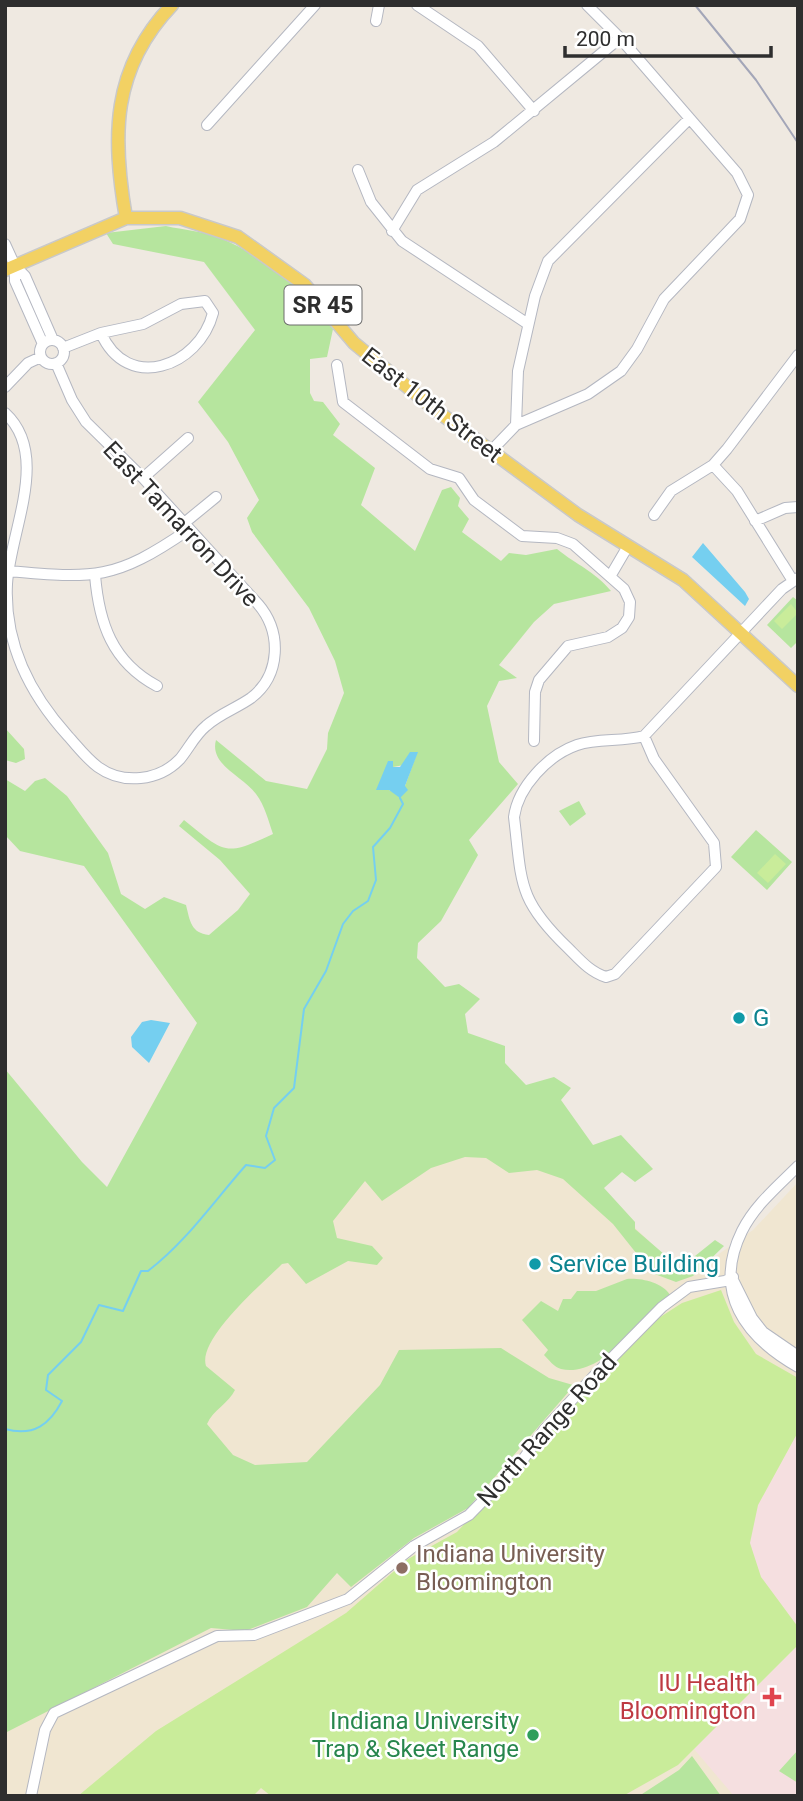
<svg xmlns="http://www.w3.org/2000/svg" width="803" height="1801" viewBox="0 0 803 1801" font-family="Roboto,sans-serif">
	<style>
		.education { fill: #f0e6d1 }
		.medical { fill: #f5dfe0 }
		.green { fill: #b6e59e; fill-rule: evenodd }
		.pitch { fill: #c9ec9a }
		.water { fill: #75cff0 }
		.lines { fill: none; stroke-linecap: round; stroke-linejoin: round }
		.stream { stroke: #75cff0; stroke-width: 2 }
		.minor-casing { stroke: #b4b7c1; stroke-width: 12 }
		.major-casing { stroke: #c9c9c9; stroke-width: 15 }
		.minor { stroke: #fff; stroke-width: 10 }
		.major { stroke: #f2d163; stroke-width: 12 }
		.rail { stroke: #a3a6b8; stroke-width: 2 }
		.culture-dot { fill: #0f9aa8; stroke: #fff; stroke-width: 2.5 }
		.education-dot { fill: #8d6e63; stroke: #fff; stroke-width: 2.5 }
		.health-dot { fill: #e0444e; stroke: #fff; stroke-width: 2.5 }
		.leisure-dot { fill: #2e9e5b; stroke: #fff; stroke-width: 2.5 }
		.labels { text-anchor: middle; stroke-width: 5; stroke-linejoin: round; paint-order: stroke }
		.shield { fill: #fff; stroke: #6d6d6d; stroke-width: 2 }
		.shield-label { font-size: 23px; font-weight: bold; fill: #2e2e2e }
		.street-label { font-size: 24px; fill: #2e2e2e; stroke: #fff }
		.culture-label { font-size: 24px; fill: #0d838f; stroke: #fff; text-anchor: start }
		.education-label { font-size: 24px; fill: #785e54; stroke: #fff; text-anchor: start }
		.health-label { font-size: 24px; fill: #be3a42; stroke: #fff; text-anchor: end }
		.leisure-label { font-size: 24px; fill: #27864d; stroke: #fff; text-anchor: end }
	</style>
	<rect width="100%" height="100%" fill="#efe9e1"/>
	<path class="education" d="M327 928 686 1277 753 1230 798 1182V1796H5V1341Z"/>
	<path class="medical" d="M798 1432V1627L761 1577 749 1543 758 1505Z
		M798 1645V1796H734L694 1749Z"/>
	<path class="green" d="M166 226C183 230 204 231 220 238 266 257 303 290 333 329L327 357 310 359V393L314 401 323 402 340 424 333 435 375 468 361 505 415 551 442 490 451 487 460 498 458 506 469 519 462 532 501 561 509 553 526 555 557 549C578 566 593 570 611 591L554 604 534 622 499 665 517 678 499 681 487 706 499 762 518 784 469 840 478 855 441 921 418 943 417 958 445 987 459 984 480 999 465 1014 468 1033 505 1046V1063L526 1085 554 1077 571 1088 561 1100 593 1145 621 1135 653 1169 635 1182 622 1172 604 1188 635 1222V1229L680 1268 715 1240 724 1246 693 1276 676 1282 652 1273 613 1224 563 1179 537 1170 509 1173 486 1158 465 1157 431 1168 382 1201 365 1181 333 1221 337 1238 372 1246 383 1258 377 1265 348 1261 306 1284 288 1263 282 1264C264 1282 197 1339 206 1366L235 1390C229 1403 213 1410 207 1424L233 1455 255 1465 307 1462 380 1385 399 1350 501 1348 549 1378 573 1385 571 1389 468 1508 414 1538 351 1587 337 1573 307 1607 245 1631 211 1628 5 1733V1069L82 1162 107 1187 197 1023 84 866 20 851 5 835V779L25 791 35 781 45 778 67 796 108 853 121 894 145 909 164 897 186 905C190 921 191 933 209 935L238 910 250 894 220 860 179 826 184 820C225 853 224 857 273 834 268 820 265 806 256 794 243 776 209 765 216 740L266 781 307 789 327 749 328 733 344 693 335 661 309 608 252 532 247 518 259 500 228 442 198 402 255 330 204 262 113 244 106 233ZM417 753 405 786 393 792 389 790 393 767 404 765Z
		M793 597 798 601V641L791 648 767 625Z
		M5 728 24 749 25 759 16 763 5 760Z
		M579 801 586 814 570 826 559 811Z
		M756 830 792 862 767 890 731 857Z
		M627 1279C641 1278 662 1282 670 1295 645 1319 600 1379 561 1369 554 1367 549 1360 544 1355L548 1350 522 1320 541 1301 558 1311 563 1299H571L577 1291H596Z
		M798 1750V1783L779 1771Z
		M692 1756 721 1796H639L679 1770Z"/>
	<path class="pitch" d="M791 604 798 613 782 629 774 621Z
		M775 854 786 864 768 883 757 873Z
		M721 1290 734 1322 756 1354 798 1378V1432L758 1505 750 1543 761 1577 798 1627V1645L678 1765 623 1796H271L261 1788 253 1796H78L156 1731 346 1613 408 1559 457 1532 648 1325 682 1303Z"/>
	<path class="water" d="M703 543 745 592 749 599 745 606 692 557Z
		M410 752H418L405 786 408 790 400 798 389 790H376L388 761H393V767H400Z
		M151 1020 170 1023 149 1063 132 1047 131 1037 142 1022Z"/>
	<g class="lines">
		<path class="stream" d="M5 1429C34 1437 50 1424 62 1401L46 1390 48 1375 81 1342 99 1305 123 1311 141 1271H148C187 1241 214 1201 246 1165L265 1168 275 1160 266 1136 274 1108 294 1088 304 1009 326 971 343 924 353 911 368 901 376 880 373 847 390 828 403 804 400 798"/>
		<g class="minor-casing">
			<path id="minor" d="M417 5 478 46 534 111
				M376 21 379 5
				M207 125 315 5
				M358 170 371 202 402 241 528 324
				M392 231 417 190 494 142 620 38
				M5 244 15 266 25 276 53 340
				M15 266V281L43 344
				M205 301 213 313C199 367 127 393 101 333L143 324 181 304Z
				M40 352a12 12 0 1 1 24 0a12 12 0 1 1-24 0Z
				M63 348 101 333
				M337 365 343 402 430 469 459 478 474 500 522 536 557 538 573 544 624 589 630 602 629 617 622 628 608 637 568 646 539 680 535 692 534 741
				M5 387 28 363 41 357
				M5 413C51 455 10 531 7 584 4 644 29 693 68 736 78 747 86 758 98 767 123 785 159 781 180 759 189 748 195 735 206 726 219 714 237 708 251 698 281 675 282 632 258 604L143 478 86 422 72 400 56 363
				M516 425 518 371 535 296 548 261 689 119
				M491 451 516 425 588 394 621 371 637 349 664 299 740 219 748 195 737 173 620 38 587 5
				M713 465 737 491 793 581
				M143 478 188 438
				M654 515 671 491 713 465 727 449 798 355
				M755 521 785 508 798 507
				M183 524 216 497
				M8 571C95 579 115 580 188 530
				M95 575C99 623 112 662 157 686
				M611 575 628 546
				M644 736 654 759 714 843 716 867 615 974 606 977C590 972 580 960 568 948 517 899 522 883 514 817 518 787 548 755 577 745 598 738 622 742 644 736Z
				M644 736 782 589 798 578
				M798 1166C778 1186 755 1205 742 1231 712 1292 745 1337 798 1367
				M733 1280 752 1318 763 1332 798 1356
				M31 1796 45 1730 54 1713 217 1636 254 1635 348 1599 414 1546 469 1515 522 1461 544 1430 593 1377 662 1307 689 1287 725 1281 733 1277"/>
		</g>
		<g class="major-casing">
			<path id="major" d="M126 218C112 137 111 69 172 5
				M5 270 126 218H180L238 237 305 285 354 343 433 408 578 515 683 580 798 686"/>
		</g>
		<use href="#minor" class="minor"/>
		<use href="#major" class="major"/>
		<path class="rail" d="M695 5 756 80 798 143"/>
	</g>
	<g class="culture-dot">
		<circle cx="739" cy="1018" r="7"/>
		<circle cx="535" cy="1264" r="7"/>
	</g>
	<circle class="education-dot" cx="402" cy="1568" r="7"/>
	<path class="health-dot" d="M768.5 1686.5h7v7h7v7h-7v7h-7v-7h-7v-7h7z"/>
	<circle class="leisure-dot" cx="533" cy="1735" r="7"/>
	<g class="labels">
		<rect class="shield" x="284.5" y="285.5" width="77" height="39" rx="5"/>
		<g class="shield-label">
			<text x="323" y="313">SR 45</text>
		</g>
		<g class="street-label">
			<text transform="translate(432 405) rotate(38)" y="8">East 10th Street</text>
			<text transform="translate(181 524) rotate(47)" y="8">East Tamarron Drive</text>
			<text transform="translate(547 1430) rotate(-48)" y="8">North Range Road</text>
		</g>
		<g class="culture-label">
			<text x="753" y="1026">G</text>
			<text x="549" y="1272">Service Building</text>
		</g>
		<g class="education-label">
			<text x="416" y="1562">Indiana University<tspan x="416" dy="28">Bloomington</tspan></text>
		</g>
		<g class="health-label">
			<text x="756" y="1691">IU Health<tspan x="756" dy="28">Bloomington</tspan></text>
		</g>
		<g class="leisure-label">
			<text x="519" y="1729">Indiana University<tspan x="519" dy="28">Trap &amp; Skeet Range</tspan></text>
		</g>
	</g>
	<rect width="803" height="1801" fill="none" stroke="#2e2e2e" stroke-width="14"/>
	<path d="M565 46v10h206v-10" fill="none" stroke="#2e2e2e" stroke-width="3.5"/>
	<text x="576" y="46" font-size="21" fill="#2e2e2e" stroke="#ffffff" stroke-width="5" paint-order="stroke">200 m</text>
</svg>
